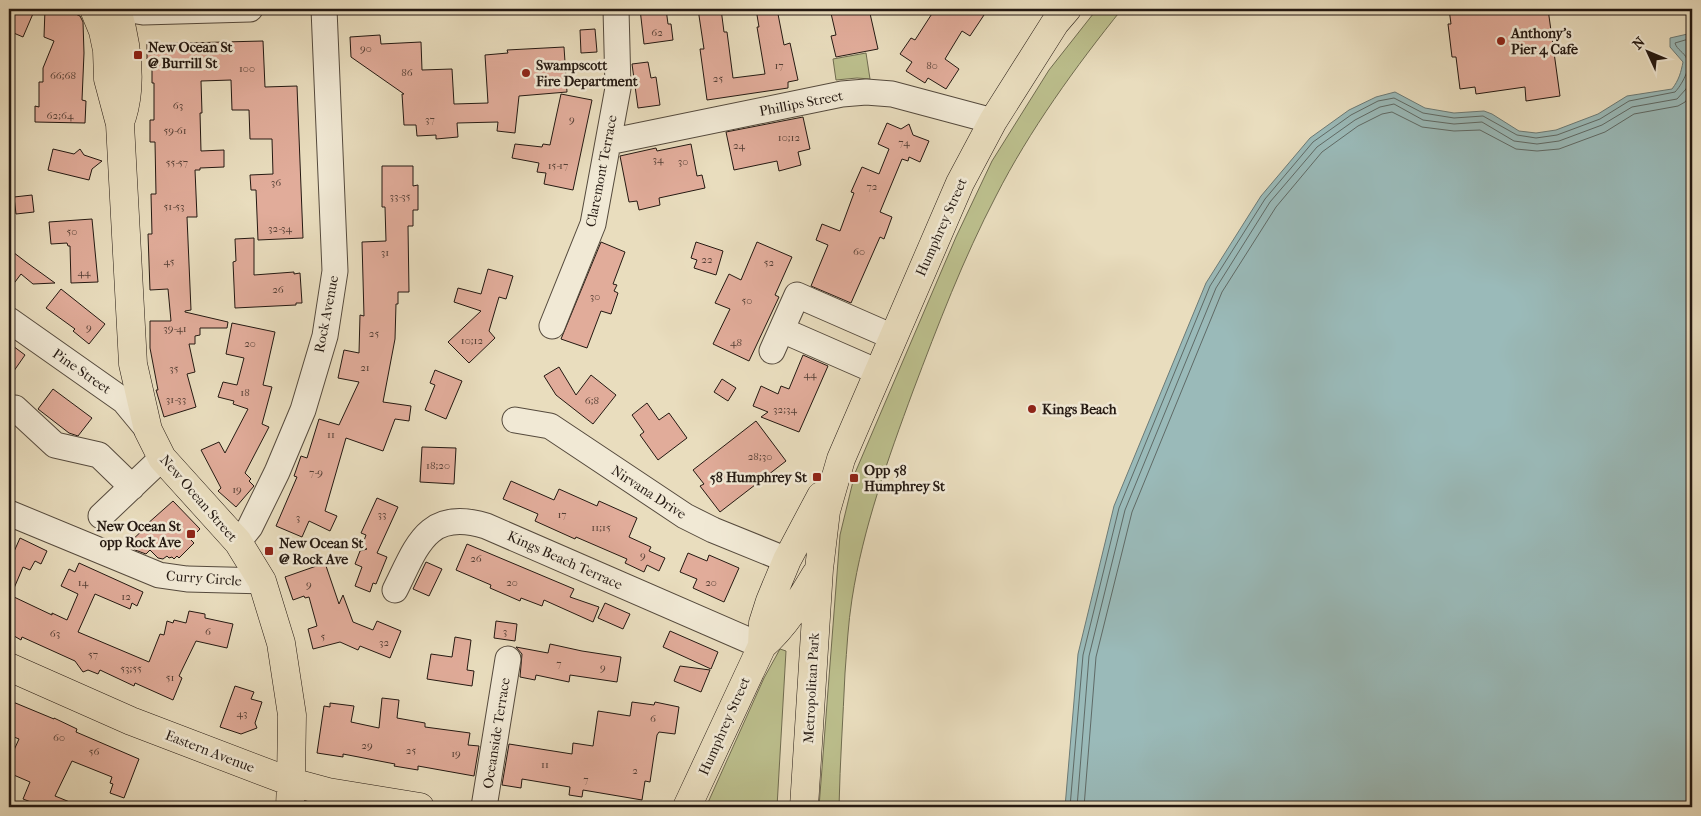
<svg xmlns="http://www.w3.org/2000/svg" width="1701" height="816" viewBox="0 0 1701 816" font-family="'IM FELL French Canon',serif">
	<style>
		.green { fill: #bcbf8d; stroke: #706c50 }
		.water { fill: #9abab9; stroke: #6b7a76 }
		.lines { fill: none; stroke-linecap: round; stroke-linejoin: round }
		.shore { stroke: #5f6a66; stroke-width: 1 }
		.building { fill: #e1ac9a; stroke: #241912 }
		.minor-casing { stroke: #554a3d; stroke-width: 27 }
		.major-casing { stroke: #241912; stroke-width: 29 }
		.highway-casing { stroke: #241912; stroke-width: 29 }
		.minor { stroke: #f1e9d5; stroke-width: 25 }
		.major { stroke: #e9ddbe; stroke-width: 28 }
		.highway { stroke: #e9ddbe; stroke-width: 28 }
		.poi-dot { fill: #8f2418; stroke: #f1e9d5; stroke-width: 2 }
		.labels { text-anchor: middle; stroke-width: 5; stroke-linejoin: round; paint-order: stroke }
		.number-label { font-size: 11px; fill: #533e34 }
		.poi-label { font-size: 14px; font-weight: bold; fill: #241912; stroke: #f1e9d5; text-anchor: start }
		.street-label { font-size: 14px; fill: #241912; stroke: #f1e9d5 }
	</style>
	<rect width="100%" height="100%" fill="#e9ddbe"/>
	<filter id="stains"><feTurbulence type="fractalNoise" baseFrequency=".004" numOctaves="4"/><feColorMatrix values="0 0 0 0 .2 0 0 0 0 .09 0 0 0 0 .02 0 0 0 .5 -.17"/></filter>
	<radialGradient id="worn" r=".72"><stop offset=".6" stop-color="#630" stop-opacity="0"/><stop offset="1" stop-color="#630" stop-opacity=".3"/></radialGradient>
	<path class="green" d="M1097 9H1122C1076 66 1029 131 996 196 963 259 938 325 913 391 888 459 863 528 852 599 848 624 847 648 845 673 843 718 840 762 839 807H819L840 535 855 473 956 237 992 161 1049 70Z
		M866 53 870 79 857 78 836 80 833 59Z
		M780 649 786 651 777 807H706L764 678Z"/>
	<path class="water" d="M1692 33V807H1065L1078 654 1114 506 1206 283 1261 196 1310 138 1349 110 1376 97 1395 92 1425 108 1454 113 1484 111 1492 114 1519 131 1536 133 1556 130 1598 114 1627 96 1672 89C1679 80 1681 72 1683 62L1670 47V38Z"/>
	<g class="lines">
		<path class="shore" d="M1070 807 1083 655 1119 508 1210 286 1265 199 1313 142 1351 115 1378 101 1394 98 1423 113 1454 118 1483 116 1517 135 1536 138 1557 135 1600 119 1629 101 1675 92C1681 86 1692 67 1687 59 1684 52 1677 50 1675 43L1692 38
			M1077 807 1089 656 1125 510 1216 288 1270 202 1317 147 1355 120 1380 107 1394 104 1423 120 1454 124 1482 122 1514 141 1537 144 1559 141 1602 125 1632 107 1677 99 1686 89 1692 74
			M1084 807 1096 657 1132 512 1222 292 1276 207 1322 152 1358 126 1382 114 1392 112 1422 127 1454 131 1480 130 1516 149 1537 151 1559 149 1605 132 1634 114 1678 106 1685 102 1692 93"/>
	</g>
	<path class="building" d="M9 9H35L23 37 9 31Z
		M45 9H64L80 16 83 22 84 53 82 100 86 101 85 123 35 122V106L39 107V82H43V68L54 41 44 37Z
		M640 9H666L668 24H671L673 40 644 44Z
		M698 9H721L724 32H727L733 78 765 74 757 27H759L756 9H777L784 45 790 43 798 80 788 82V88L707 100 700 49H704Z
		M830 9H869L878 49 836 57 831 36 836 35Z
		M935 9H988L970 36 962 31 945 59 959 69 946 89 928 78 925 83 906 71 912 62 900 54 911 38 915 40Z
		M1449 9H1548L1560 96 1526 101 1525 87 1476 94 1475 87 1460 89 1456 57H1452L1448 24H1451Z
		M595 29 597 52 581 53 580 30Z
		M380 35 381 44 421 42 422 70 452 69 454 104 488 103 485 55 508 53 507 50 564 47 567 92 519 96 515 133 497 131 498 122 457 123 458 137 436 139V135L417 136 416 125H404L402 94H404L351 57 350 37Z
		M263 41 265 87 297 86 303 238 258 240 256 190H251L250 175 273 174 272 139H250L249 110H232L231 80 201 81 202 113H200L201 151 224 150V167L200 168V170H195L197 217H187L191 310 185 311V312L228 322 227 328H200V335L195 336V344H189L195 372 187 374 196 407 164 417 156 390H158L150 348V321H171L168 289 150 290 148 234H152L151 194H156L155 142H150V120H154V83H152V59H147V44Z
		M648 62 651 78 656 77 660 105 638 108 632 64Z
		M561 94 592 100 573 190 544 184 546 173 537 172 539 163 512 158 515 144 542 147 543 144 550 145Z
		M803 117 810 149 798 152 801 165 779 171 777 161 734 170 726 132Z
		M887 123 901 129 909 124 913 135 929 141 920 162 909 157 908 161 902 159 880 212 892 217 884 239 880 237 851 303 811 286 828 245 816 240 822 224 840 231 854 193 851 192 862 167 879 174 889 149 878 144Z
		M691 144 697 176 702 175 705 188 659 198 660 205 639 210 637 201 629 202 620 156 656 148 657 151Z
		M53 149 74 154 80 149 84 155 102 161 92 169 89 180 48 170Z
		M382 166H413V186L418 185V210H413V226H408L409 292H398V304H396L395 339 383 402 411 406 409 421 395 419 383 451 346 438 325 511 337 516 330 531 309 521 302 537 276 526 297 477 294 476 301 456 307 458 319 419 339 425 359 382 338 378 344 350 359 353 360 315 364 316 362 242 386 241 385 207H382Z
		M32 195 34 212 16 214 14 197Z
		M92 219 98 282 71 283 70 246H68L67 243 51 244 49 222Z
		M254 238V275L294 272V274L300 273 302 303H296V305L235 308 233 262 236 261 235 239Z
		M601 242 625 252 613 284 617 285 614 291 618 293 611 314 601 311 587 348 561 339Z
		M696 242 723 251 716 275 694 268 697 260 691 258Z
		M757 242 792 257 775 295 779 297 749 361 713 344 730 309 715 303 729 274 741 280Z
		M9 249 26 262 55 283 33 284 21 274 9 290Z
		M488 269 513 276 506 299 499 297 489 331 495 338 469 363 448 342 481 311 454 302 458 288 481 294Z
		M61 289 105 324 89 344 73 331 75 329 46 308Z
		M232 323 275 332 263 385 272 387 262 424 269 427 245 473 251 479 249 481 254 486 236 507 218 491 221 488 201 450 219 442 225 453 248 409 233 404 234 401 218 397 223 382 237 385 244 358 226 354Z
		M9 343 25 355 9 378Z
		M803 355 828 366 799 432 761 417 768 412 753 406 761 386 778 394 781 386 789 389Z
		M559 367 576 395 591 375 616 395 593 424 556 395 544 376Z
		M435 370 462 381 446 419 425 410 435 385 430 383Z
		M722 379 736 388 728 401 714 392Z
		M53 389 92 418 78 436 69 433 38 409Z
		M647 403 659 420 669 413 687 438 658 460 640 435 644 432 632 415Z
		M756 421 786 461 720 512 700 486 704 484 693 470Z
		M422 447 456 448 454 484 420 482Z
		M511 481 554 500 559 489 597 506 599 501 637 518 629 537 651 547 649 551 665 558 659 571 647 565 644 572 625 563 627 559 576 537 575 539 535 521 538 514 503 499Z
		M377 498 398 507 377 553 387 557 376 584 373 583 370 592 355 586 362 567 355 564 360 551 367 549 362 546 366 535 361 533Z
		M173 501 200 529 190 539 194 543 179 558 177 556 174 559 172 557 169 558 167 556 163 559 158 558 150 550 146 554 135 550 129 543 147 526 146 525Z
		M20 538 47 551 41 564 35 561 30 570 23 567 9 600V563Z
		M467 544 574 589 570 597 599 607 593 622 544 600 542 606 521 598 520 601 490 588 491 585 456 570Z
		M688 553 707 561 709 555 739 568 724 602 693 588 697 579 680 572Z
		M426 562 442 569 429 596 413 589Z
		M79 563 143 592 137 606 132 603 130 609 95 594 78 632 149 662 160 634 164 635 167 621 173 623 174 620 186 623 189 611 205 614V618L233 624 227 648 196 641 179 676 182 678 173 700 135 683 134 686 100 670 98 674 88 670 83 672 75 661 22 637 21 640 9 633V607L14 597 52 615V613L67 620 78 594 61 586 69 569 75 572Z
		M325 563 339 604 343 595 353 622 373 630 377 621 401 631 390 658 360 646 358 650 340 642 313 649 308 629 317 626 309 597 305 598 304 596 293 600 285 577Z
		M605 603 630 614 623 629 598 618Z
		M496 621 517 624 515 641 494 638Z
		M670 631 718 652 711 669 663 647Z
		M455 637 471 640 467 670 474 671 472 686 427 679 431 654 452 657Z
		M550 644 582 651 621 657 617 682 570 675 569 682 536 675 535 680 520 677 522 654 516 647 548 653Z
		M680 666 710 670 701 692 674 681Z
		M235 686 254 692 251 699 262 702 255 723 257 728 241 734 220 727Z
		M382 698 399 700 397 718 425 723V727L470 733 468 745 479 746 474 776 418 766V770L394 766 395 764 343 754V757L317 753 324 706 330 707V703L354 706 351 722 379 728Z
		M13 702 54 719V718L77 729 76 732 139 759 124 798 110 793 113 784 110 783 112 777 72 761 55 796 82 807H28L31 802 23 799 30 782 9 773V761L19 739 9 735V711Z
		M632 702 654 705 655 702 679 707 675 734 659 732 657 735 650 782 645 781 642 800 583 790 582 797 569 795 570 787 522 779 521 788 502 785 509 744 572 754 573 743 593 746 598 711 630 716Z"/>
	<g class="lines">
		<g class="minor-casing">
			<path id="minor" d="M124 9 143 12 250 9
				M608 142 842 94 866 92 892 94 993 121
				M9 320 124 401 148 430
				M552 326 593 224 618 88 616 9
				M782 330 878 372
				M772 351 797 295 893 337
				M15 408 55 445 99 455 132 487
				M515 420 550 426 685 516 713 530 787 560
				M9 513 159 575 187 579 262 581
				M101 516 162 458
				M238 542 250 527 277 472 303 410 325 336 335 271 324 9
				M395 590C417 546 427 508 486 526L762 646
				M484 807 508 659"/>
		</g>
		<g class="major-casing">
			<path id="major" d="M762 646 763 623 770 601 787 560 821 496
				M9 667 131 721 291 782 290 807
				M687 807 762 646C785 626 800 601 816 574
				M804 807 819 569 826 511 841 459 960 183 993 121 1055 23 1067 9"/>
		</g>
		<g class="highway-casing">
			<path id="highway" d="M94 9 103 31 107 50 108 79 120 124 133 364 148 430 162 458 238 542 262 581 281 643 292 715 291 782 328 792 420 807
				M117 9C127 44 133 82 122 117"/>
		</g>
		<use href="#minor" class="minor"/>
		<use href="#major" class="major"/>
		<use href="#highway" class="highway"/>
	</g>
	<g class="poi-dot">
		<circle cx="1501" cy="41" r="5"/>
		<rect x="133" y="50" width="10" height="10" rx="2.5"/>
		<circle cx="526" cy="73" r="5"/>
		<circle cx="1032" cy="409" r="5"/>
		<rect x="812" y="472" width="10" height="10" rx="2.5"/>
		<rect x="849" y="473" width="10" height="10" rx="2.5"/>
		<rect x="186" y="529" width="10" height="10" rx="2.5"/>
		<rect x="264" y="546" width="10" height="10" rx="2.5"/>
	</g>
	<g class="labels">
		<g class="number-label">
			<text x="657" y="36">62</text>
			<text x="366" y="52">90</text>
			<text x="779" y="69">17</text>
			<text x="932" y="69">80</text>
			<text x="247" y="72">100</text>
			<text x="407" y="76">86</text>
			<text x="63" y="79">66;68</text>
			<text x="718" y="82">25</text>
			<text x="178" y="109">63</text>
			<text x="60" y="119">62;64</text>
			<text x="430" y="123">37</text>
			<text x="572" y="123">9</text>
			<text x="175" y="134">59-61</text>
			<text x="789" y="141">10;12</text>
			<text x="904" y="146">74</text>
			<text x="739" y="149">24</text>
			<text x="658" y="163">34</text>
			<text x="683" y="165">30</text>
			<text x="177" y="166">55-57</text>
			<text x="558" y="169">15-17</text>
			<text x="276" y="186">36</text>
			<text x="872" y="190">72</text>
			<text x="400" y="200">33-35</text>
			<text x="174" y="210">51-53</text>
			<text x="280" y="232">32-34</text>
			<text x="72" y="235">50</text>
			<text x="859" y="255">60</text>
			<text x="385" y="256">31</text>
			<text x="707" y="263">22</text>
			<text x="169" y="265">45</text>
			<text x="769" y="266">52</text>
			<text x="84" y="276">44</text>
			<text x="278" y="293">26</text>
			<text x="595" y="300">30</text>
			<text x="747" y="304">50</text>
			<text x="89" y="331">9</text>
			<text x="175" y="332">39-41</text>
			<text x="374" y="337">25</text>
			<text x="472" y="344">10;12</text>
			<text x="736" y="346">48</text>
			<text x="250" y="347">20</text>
			<text x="365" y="371">21</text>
			<text x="174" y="372">35</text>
			<text x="810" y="378">44</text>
			<text x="245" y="396">18</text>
			<text x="176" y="403">31-33</text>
			<text x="592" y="404">6;8</text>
			<text x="785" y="413">32;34</text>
			<text x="331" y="438">11</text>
			<text x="760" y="460">28;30</text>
			<text x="438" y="469">18;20</text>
			<text x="316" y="476">7-9</text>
			<text x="237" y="493">19</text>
			<text x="382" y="518">33</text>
			<text x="562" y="518">17</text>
			<text x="298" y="521">3</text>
			<text x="601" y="531">11;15</text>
			<text x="643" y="559">9</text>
			<text x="476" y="562">26</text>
			<text x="83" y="586">14</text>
			<text x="512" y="586">20</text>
			<text x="711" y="586">20</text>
			<text x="309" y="588">9</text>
			<text x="126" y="600">12</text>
			<text x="208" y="635">6</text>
			<text x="505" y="635">3</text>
			<text x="55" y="637">63</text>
			<text x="323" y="640">5</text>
			<text x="384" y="646">32</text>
			<text x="93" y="658">57</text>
			<text x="559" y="667">7</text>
			<text x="603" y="671">9</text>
			<text x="131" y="672">53;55</text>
			<text x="170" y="681">51</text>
			<text x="242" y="717">43</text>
			<text x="653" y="722">6</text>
			<text x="59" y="741">60</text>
			<text x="367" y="749">29</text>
			<text x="411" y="754">25</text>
			<text x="94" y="755">56</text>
			<text x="456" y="757">19</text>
			<text x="545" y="768">11</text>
			<text x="635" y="774">2</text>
			<text x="586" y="783">7</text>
		</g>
		<g class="poi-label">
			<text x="1511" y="38">Anthony's<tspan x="1511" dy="16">Pier 4 Cafe</tspan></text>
			<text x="148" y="52">New Ocean St<tspan x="148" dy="16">@ Burrill St</tspan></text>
			<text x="536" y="70">Swampscott<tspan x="536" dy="16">Fire Department</tspan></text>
			<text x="1042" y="414">Kings Beach</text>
			<text x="864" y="475">Opp 58<tspan x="864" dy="16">Humphrey St</tspan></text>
			<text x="807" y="482" text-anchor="end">58 Humphrey St</text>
			<text x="181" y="531" text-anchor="end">New Ocean St<tspan x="181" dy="16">opp Rock Ave</tspan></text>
			<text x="279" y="548">New Ocean St<tspan x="279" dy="16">@ Rock Ave</tspan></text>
		</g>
		<g class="street-label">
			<text transform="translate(801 103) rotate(-11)" y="5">Phillips Street</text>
			<text transform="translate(601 171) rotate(-79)" y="5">Claremont Terrace</text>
			<text transform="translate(941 227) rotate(-66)" y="5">Humphrey Street</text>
			<text transform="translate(326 314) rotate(-79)" y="5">Rock Avenue</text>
			<text transform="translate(82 371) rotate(35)" y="5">Pine Street</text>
			<text transform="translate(649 492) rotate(33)" y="5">Nirvana Drive</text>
			<text transform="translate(199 498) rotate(49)" y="5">New Ocean Street</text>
			<text transform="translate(565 560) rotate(24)" y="5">Kings Beach Terrace</text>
			<text transform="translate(204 578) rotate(4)" y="5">Curry Circle</text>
			<text transform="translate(811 688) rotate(-87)" y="5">Metropolitan Park</text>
			<text transform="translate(724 726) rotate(-66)" y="5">Humphrey Street</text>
			<text transform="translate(496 733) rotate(-81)" y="5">Oceanside Terrace</text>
			<text transform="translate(210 751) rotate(21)" y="5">Eastern Avenue</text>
		</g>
	</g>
	<rect width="1701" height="816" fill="none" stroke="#e9ddbe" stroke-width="30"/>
	<rect x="10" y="10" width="1681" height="796" fill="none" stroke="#241912" stroke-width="2.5"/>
	<rect x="15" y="15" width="1671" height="786" fill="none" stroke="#241912"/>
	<g transform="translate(1648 52) rotate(314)" stroke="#f1e9d5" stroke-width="4" paint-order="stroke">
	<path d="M0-4L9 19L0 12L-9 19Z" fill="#241912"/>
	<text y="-8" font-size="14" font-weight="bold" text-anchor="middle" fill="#241912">N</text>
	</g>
	<rect width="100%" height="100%" filter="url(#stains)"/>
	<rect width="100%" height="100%" fill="url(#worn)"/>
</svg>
